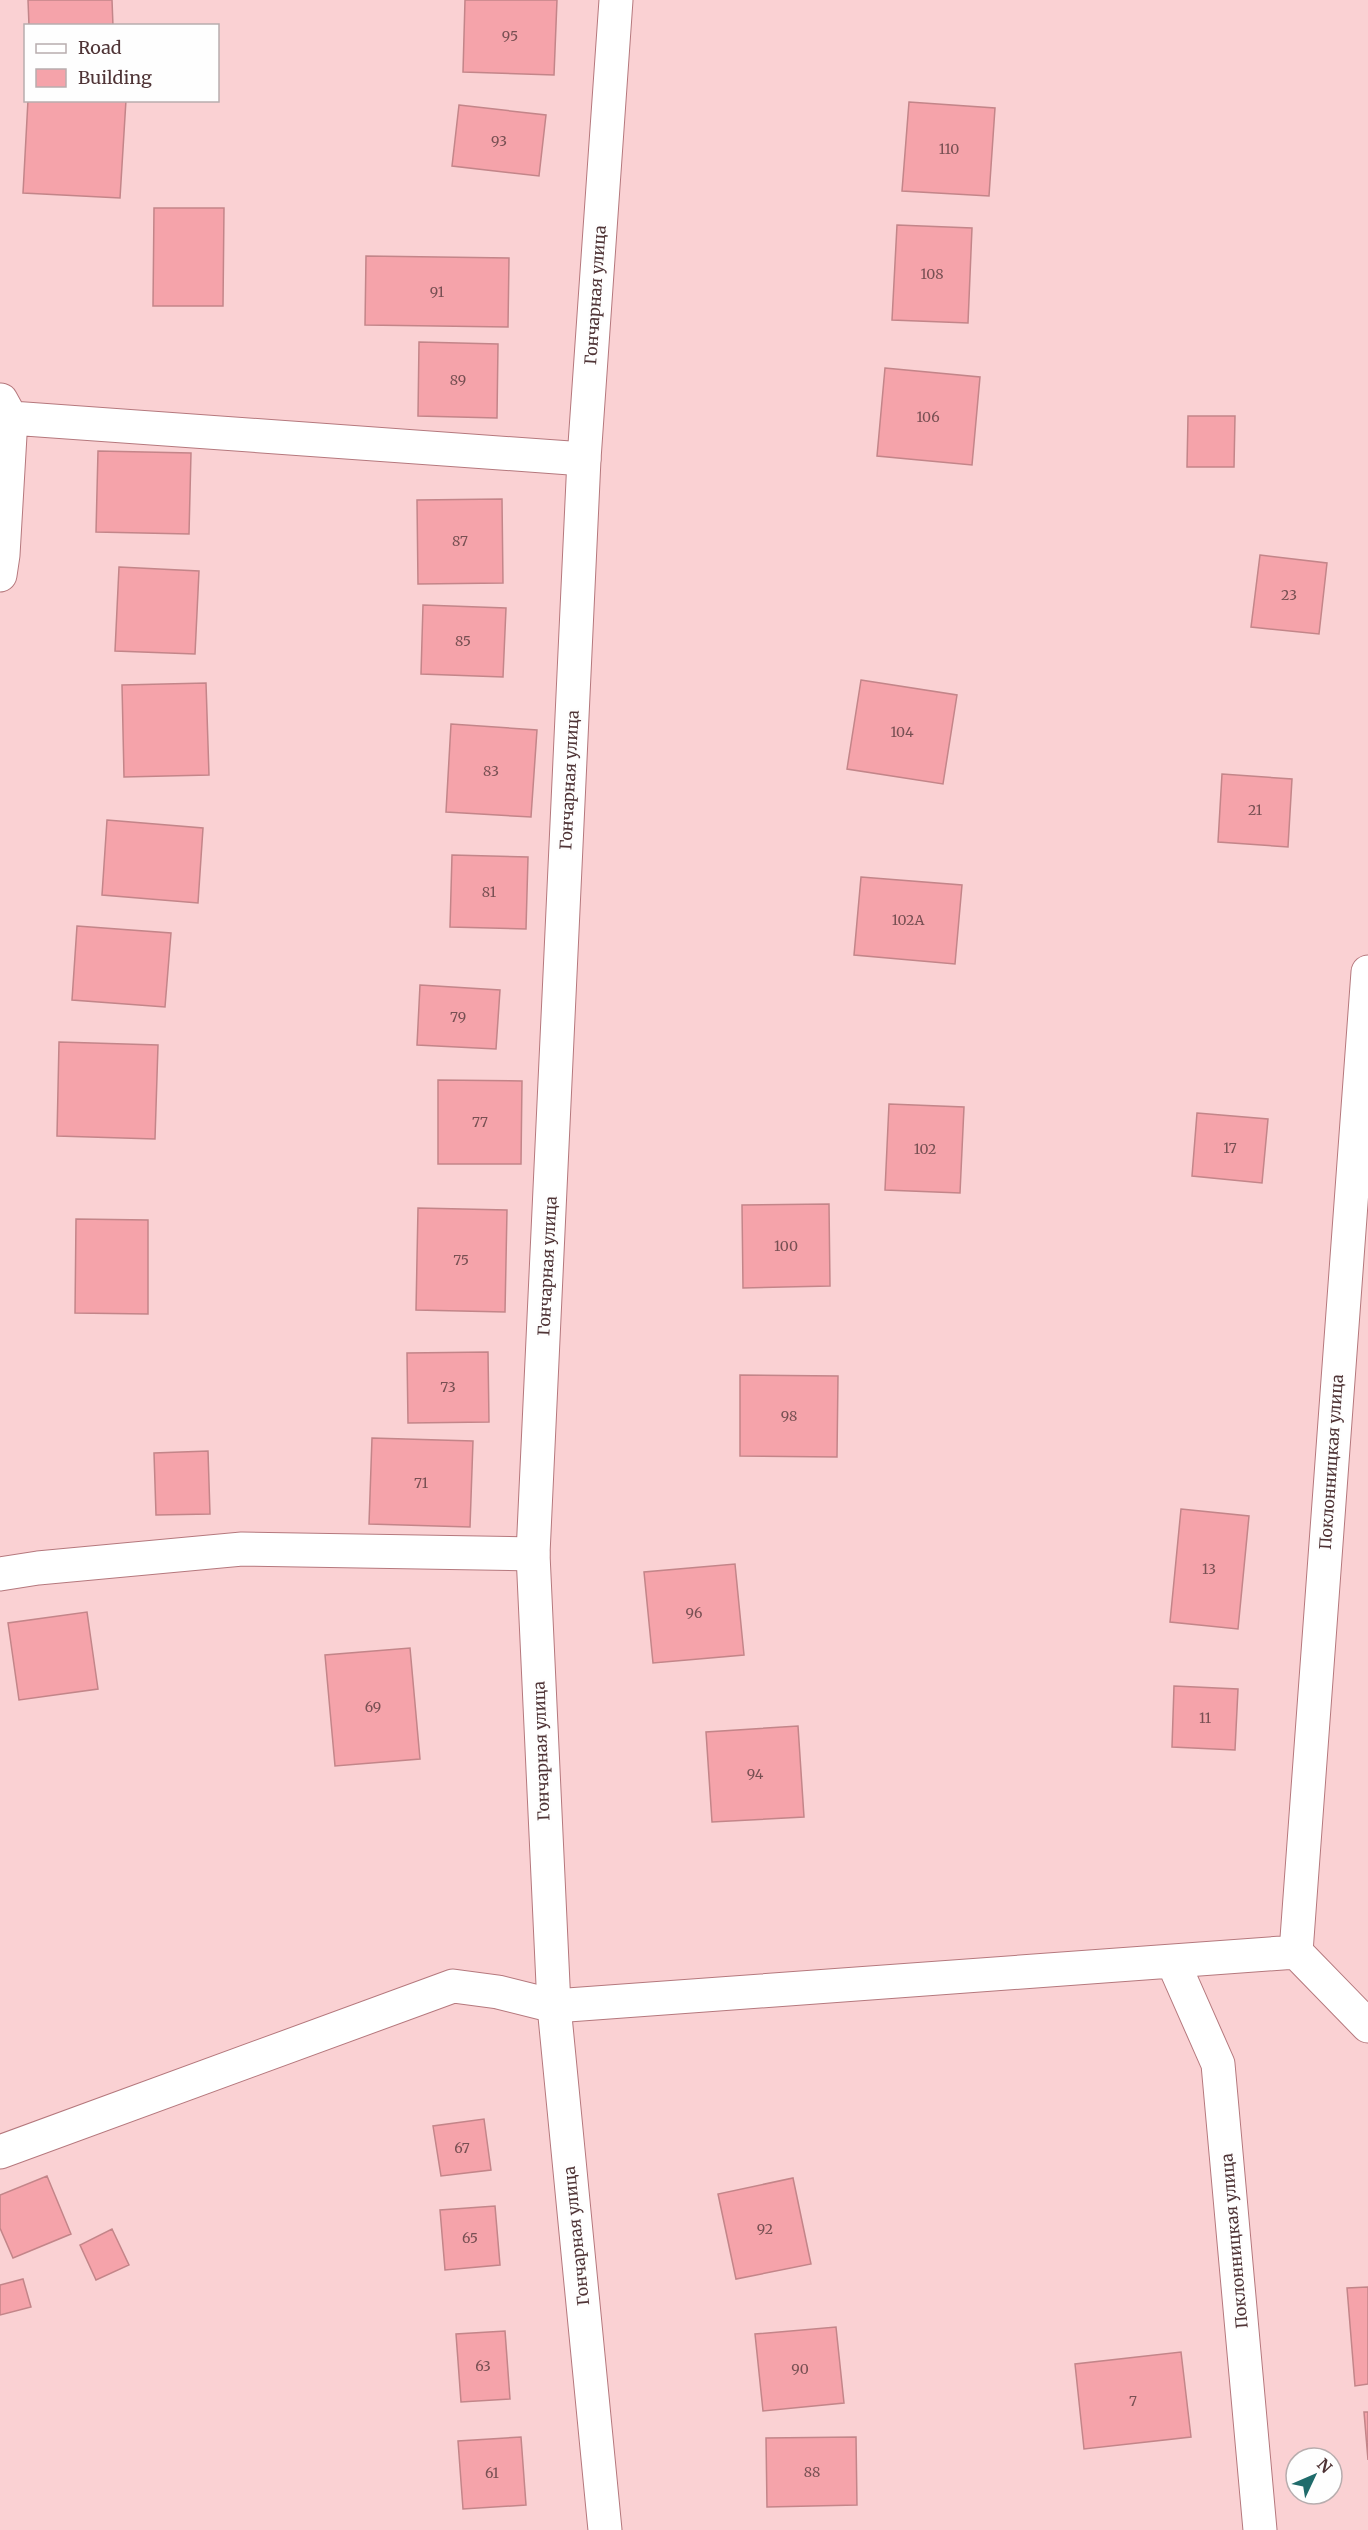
<svg xmlns="http://www.w3.org/2000/svg" width="1368" height="2530" viewBox="0 0 1368 2530" font-family="Merriweather,serif">
	<style>
		.building { fill: #f5a3aa; stroke: #c38589; stroke-width: 1.5 }
		.lines { fill: none; stroke-linecap: round; stroke-linejoin: round }
		.minor-casing { stroke: #b5787d; stroke-width: 35 }
		.tertiary-casing { stroke: #b5787d; stroke-width: 35 }
		.minor { stroke: #fff; stroke-width: 33 }
		.tertiary { stroke: #fff; stroke-width: 33 }
		.labels { text-anchor: middle; stroke-width: 5; stroke-linejoin: round; paint-order: stroke }
		.number-label { font-size: 14px; fill: #785053 }
		.street-label { font-size: 16px; fill: #4f3436; stroke: #fefefe }
	</style>
	<rect width="100%" height="100%" fill="#fad1d3"/>
	<path class="building" d="M28 0H112L113 26H29Z
		M465 0H557L554 75 463 72Z
		M28 100H126L120 198 23 193Z
		M909 102 995 108 989 196 902 191Z
		M459 105 546 115 539 176 452 166Z
		M154 208H224L223 306H153Z
		M897 225 972 228 968 323 892 320Z
		M366 256 509 258 508 327 365 325Z
		M419 342 498 344 497 418 418 416Z
		M885 368 980 377 972 465 877 456Z
		M1188 416H1235L1234 467H1187Z
		M98 451 191 453 189 534 96 532Z
		M502 499 503 583 418 584 417 500Z
		M1260 555 1327 563 1319 634 1251 627Z
		M119 567 199 571 195 654 115 651Z
		M423 605 506 608 503 677 421 674Z
		M861 680 957 695 943 784 847 769Z
		M206 683 209 775 124 777 122 685Z
		M451 724 537 730 531 817 446 812Z
		M1222 774 1292 779 1288 847 1218 842Z
		M107 820 203 828 198 903 102 895Z
		M452 855 528 857 526 929 450 927Z
		M861 877 962 885 955 964 854 955Z
		M77 926 171 933 165 1007 72 1000Z
		M420 985 500 990 496 1049 417 1045Z
		M59 1042 158 1045 155 1139 57 1136Z
		M438 1080 522 1081 521 1164H438Z
		M889 1104 964 1107 960 1193 885 1190Z
		M1197 1113 1268 1119 1262 1183 1192 1176Z
		M829 1204 830 1286 743 1288 742 1205Z
		M418 1208 507 1210 505 1312 416 1310Z
		M76 1219 148 1220V1314L75 1313Z
		M488 1352 489 1422 408 1423 407 1353Z
		M740 1375 838 1376 837 1457 740 1456Z
		M372 1438 473 1441 470 1527 369 1524Z
		M208 1451 210 1514 156 1515 154 1453Z
		M1181 1509 1249 1516 1238 1629 1170 1622Z
		M735 1564 744 1655 653 1663 644 1572Z
		M87 1612 98 1689 19 1700 8 1623Z
		M410 1648 420 1759 335 1766 325 1655Z
		M1174 1686 1238 1689 1235 1750 1172 1747Z
		M798 1726 804 1817 712 1822 706 1732Z
		M484 2119 491 2170 441 2176 433 2126Z
		M47 2176 71 2234 13 2258 0 2228V2195Z
		M793 2178 811 2264 736 2279 718 2194Z
		M495 2206 500 2265 445 2270 440 2210Z
		M112 2229 129 2265 96 2280 80 2245Z
		M23 2279 31 2307 0 2315V2285Z
		M1368 2287V2384L1355 2386 1347 2288Z
		M836 2327 844 2403 763 2411 755 2334Z
		M505 2331 510 2399 461 2402 456 2334Z
		M1181 2352 1191 2437 1084 2449 1075 2364Z
		M1364 2412H1368V2460Z
		M521 2437 526 2505 463 2509 458 2441Z
		M856 2437 857 2505 767 2507 766 2438Z"/>
	<g class="lines">
		<g class="minor-casing">
			<path id="minor" d="M11 418 584 459
				M0 575 3 555 11 418 1 400
				M0 1574 38 1568 242 1549 533 1554
				M1296 1952 1368 972
				M1173 1962 1218 2064 1260 2530
				M0 2152 453 1986 498 1992 554 2006 1296 1952 1368 2026"/>
		</g>
		<g class="tertiary-casing">
			<path id="tertiary" d="M605 2530 554 2006 533 1554 584 459 616 0"/>
		</g>
		<use href="#minor" class="minor"/>
		<use href="#tertiary" class="tertiary"/>
	</g>
	<g class="labels">
		<g class="number-label">
			<text x="510" y="41">95</text>
			<text x="499" y="146">93</text>
			<text x="949" y="154">110</text>
			<text x="932" y="279">108</text>
			<text x="437" y="297">91</text>
			<text x="458" y="385">89</text>
			<text x="928" y="422">106</text>
			<text x="460" y="546">87</text>
			<text x="1289" y="600">23</text>
			<text x="463" y="646">85</text>
			<text x="902" y="737">104</text>
			<text x="491" y="776">83</text>
			<text x="1255" y="815">21</text>
			<text x="489" y="897">81</text>
			<text x="908" y="925">102А</text>
			<text x="458" y="1022">79</text>
			<text x="480" y="1127">77</text>
			<text x="1230" y="1153">17</text>
			<text x="925" y="1154">102</text>
			<text x="786" y="1251">100</text>
			<text x="461" y="1265">75</text>
			<text x="448" y="1392">73</text>
			<text x="789" y="1421">98</text>
			<text x="421" y="1488">71</text>
			<text x="1209" y="1574">13</text>
			<text x="694" y="1618">96</text>
			<text x="373" y="1712">69</text>
			<text x="1205" y="1723">11</text>
			<text x="755" y="1779">94</text>
			<text x="462" y="2153">67</text>
			<text x="765" y="2234">92</text>
			<text x="470" y="2243">65</text>
			<text x="483" y="2371">63</text>
			<text x="800" y="2374">90</text>
			<text x="1133" y="2406">7</text>
			<text x="812" y="2477">88</text>
			<text x="492" y="2478">61</text>
		</g>
		<g class="street-label">
			<text transform="translate(595 295) rotate(-86)" y="6">Гончарная улица</text>
			<text transform="translate(569 780) rotate(-87)" y="6">Гончарная улица</text>
			<text transform="translate(547 1266) rotate(-87)" y="6">Гончарная улица</text>
			<text transform="translate(1331 1462) rotate(-86)" y="6">Поклонницкая улица</text>
			<text transform="translate(541 1751) rotate(-92)" y="6">Гончарная улица</text>
			<text transform="translate(576 2236) rotate(-96)" y="6">Гончарная улица</text>
			<text transform="translate(1234 2241) rotate(-95)" y="6">Поклонницкая улица</text>
		</g>
	</g>
	<rect x="24" y="24" width="195" height="78" fill="#fefefe" stroke="#b8adae" stroke-width="1.5"/>
	<rect x="36" y="44" width="30" height="9" fill="#ffffff" stroke="#b8adae" stroke-width="1.5"/>
	<text x="78" y="54" font-size="18" fill="#4f3436">Road</text>
	<rect x="36" y="69" width="30" height="18" fill="#f5a3aa" stroke="#b8adae" stroke-width="1.5"/>
	<text x="78" y="84" font-size="18" fill="#4f3436">Building</text>
	<g transform="translate(1314 2476) rotate(46)"><circle r="28" fill="#fefefe" stroke="#b8adae" stroke-width="1.5"/>
	<path d="M0-4.5L10 22L0 15L-10 22Z" fill="#1f6b6b"/>
	<text y="-9" font-size="16" font-weight="bold" text-anchor="middle" fill="#4f3436">N</text>
	</g>
</svg>
